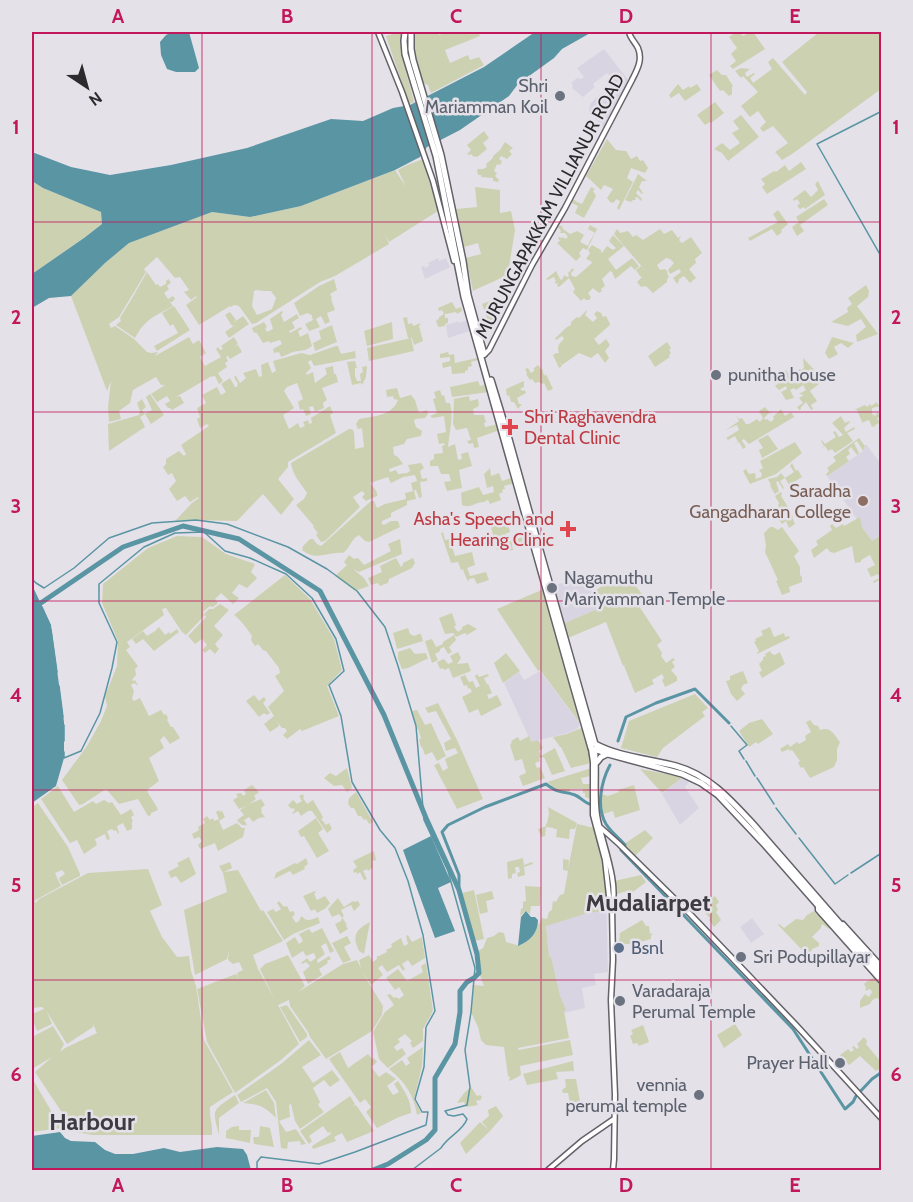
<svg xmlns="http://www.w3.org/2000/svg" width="913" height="1202" viewBox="0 0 913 1202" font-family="Cabin,sans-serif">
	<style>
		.built { fill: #d9d4e2 }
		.green { fill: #ccd2b1; fill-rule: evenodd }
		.water { fill: #5a95a4 }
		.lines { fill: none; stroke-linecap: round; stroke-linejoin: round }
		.stream { stroke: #5a95a4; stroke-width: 1.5 }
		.canal { stroke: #5a95a4; stroke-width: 3 }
		.river { stroke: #5a95a4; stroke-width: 5 }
		.secondary-casing { stroke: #646168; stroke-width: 7 }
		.highway-casing { stroke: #646168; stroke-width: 8 }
		.secondary { stroke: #fff; stroke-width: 4 }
		.highway { stroke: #fff; stroke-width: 5 }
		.grid { fill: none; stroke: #c2185b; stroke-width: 1.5; stroke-opacity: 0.55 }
		.worship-dot { fill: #6b7280; stroke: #e5e1e9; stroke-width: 2 }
		.health-dot { fill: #e0444e; stroke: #e5e1e9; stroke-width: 2 }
		.education-dot { fill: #8d6e63; stroke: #e5e1e9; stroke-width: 2 }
		.service-dot { fill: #5c6f8a; stroke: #e5e1e9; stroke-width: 2 }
		.labels { text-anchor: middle; stroke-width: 5; stroke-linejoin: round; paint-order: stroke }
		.worship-label { font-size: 18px; fill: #5b616d; stroke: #e5e1e9; text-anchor: start }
		.street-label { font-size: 18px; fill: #2c2a2d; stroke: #e5e1e9 }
		.health-label { font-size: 18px; fill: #be3a42; stroke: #e5e1e9; text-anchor: start }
		.education-label { font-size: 18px; fill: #785e54; stroke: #e5e1e9; text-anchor: end }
		.service-label { font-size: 18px; fill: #4e5e75; stroke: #e5e1e9; text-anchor: start }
		.district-label { font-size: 24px; font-weight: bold; fill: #3e3b42; stroke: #e5e1e9 }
		.neatline { fill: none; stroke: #c2185b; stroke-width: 2 }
		.grid-label { font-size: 20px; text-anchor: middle; font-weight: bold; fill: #c2185b }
	</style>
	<rect width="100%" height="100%" fill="#e5e1e9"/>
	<path class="built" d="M604 49 629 81 604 128 589 112 590 104 600 94 608 102 618 93 617 90 619 87 607 73 593 84 595 87 583 97 572 88 573 86 571 83 577 78 581 79 584 77 577 68Z
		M438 258 439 261 446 258 450 267 425 279 421 267 423 266 426 268 429 265 428 263Z
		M468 320 470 331 448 338 446 325 459 321V323Z
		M866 444 881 464V534L872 541 827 476 863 451Z
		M584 576 594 593 597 609 563 624 552 586Z
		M540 671 580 724 577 729 568 733 531 742 504 683 519 672 524 680Z
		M684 776 691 779 685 787 699 808 680 825 662 794Z
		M577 824 594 828 606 897 608 972 594 974 596 985 582 988 585 1008 559 1014 549 957 546 926 549 912 552 910 553 901 556 902 560 895 564 894Z
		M752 918 764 934 751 943 740 927Z"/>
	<path class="green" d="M401 32 402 56 414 102 409 104 386 36Z
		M415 32H438L439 35 447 32H462L463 34 470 32H478L480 36 445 50 450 63 468 55 470 60 479 57 484 65 431 93 428 85 423 83C418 66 413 49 415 32Z
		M736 32H739L743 36 750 32H753L765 49 733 69 730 66 736 61 731 54 737 48 729 37Z
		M819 32H881V89L792 154 782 160 775 152 788 143 773 126 763 132 760 128 766 122 758 111 750 117 741 106 758 92 743 76 741 78 735 71 741 68 750 69 745 73 747 77 754 73 755 74 750 78 753 83 772 69 768 62 773 58 805 95 807 92 782 62Z
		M717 70 722 75H726L733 86 732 87V94L729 96 723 90 720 91 709 75Z
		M678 84 683 90 689 86 690 88 697 84 701 90 685 101 679 93 671 98 669 95Z
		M715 102 724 113 711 123 710 122 705 125 697 115Z
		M741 115 759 137 728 161 722 153 714 149 722 143 730 150 740 143 732 133 739 129 733 121Z
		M484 131 489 138 483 143 487 149 477 157 475 156 474 157 471 154 469 155 467 154 471 150 467 145Z
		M607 139 616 150 626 151 631 159 637 156 640 161 643 160 648 168 645 173 631 168 627 178 633 182 619 210 617 208 620 201 616 199 614 203 613 202 611 203 607 198 613 189 604 185 601 190 586 176Z
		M505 142 513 148 509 151 512 154 507 159 501 156 499 159 502 161 500 165 497 164 494 171 497 173 495 176 499 180 498 182 493 181V178L481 177V175H478L477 169H483L487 167 486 164 493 158V156L500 150Z
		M423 159 438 211 389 242 385 234 389 244 335 276 320 282 256 323 252 324 239 306 234 305 231 307 230 306 199 325 186 305 197 297 196 296 191 300 184 292 189 290 180 277 175 278 157 257 144 269 146 272 119 317 109 324 111 328 115 326 134 339 147 352 151 353 158 352 155 356 189 337 193 344 199 340 206 353 200 357 205 366 221 357 216 349 218 347 220 350 223 349 221 346 234 337 238 344 235 346 238 345 242 352 230 359 228 356 226 357 228 361 225 363 227 367 218 373 223 381 219 384 215 376 210 377 176 397 180 396 184 403 172 410 170 408H168L165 404 170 401 167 396 157 402 151 394 165 385H161L156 377 133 390 130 403 119 411 121 419 109 422 108 407 111 381 107 391 71 296 100 267 129 243 212 212 250 217 301 206 395 170 406 187 398 170 405 166ZM256 290 264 291H271L276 298 272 309 257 315 252 306 254 291Z
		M801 162 806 169 767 194 762 187 765 184 761 179 774 171 776 172 785 165 789 171Z
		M638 174 647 181H642L639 187 643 193 642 194 638 190 636 193 642 199 641 201 637 197 635 198 636 200H633L631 202 625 200Z
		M32 181 43 188 101 212 102 224 84 238 32 274Z
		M818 181 825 195 805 209 804 207 800 209 797 206 800 203 797 199 794 201 793 199 805 190 811 197 818 190 815 184Z
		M475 187 500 190V213L511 211 515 230 508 273C502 279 482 286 473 291L466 258 481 254 478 243 464 247 456 209 477 207Z
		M591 187 595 189 593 191 596 196 584 218 575 213 578 206 572 203 573 199 577 202 582 204Z
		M824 199 828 205 800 225 804 231 797 236 792 227 799 222 796 217Z
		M778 210 788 224 781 230 782 232 777 236 772 229 750 241 748 238 778 222 773 214Z
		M590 225 597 229 587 250 583 248 579 253 581 256 576 261 557 243 560 241 558 238 559 237 561 238 563 237 565 239 568 237 565 233H560L561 231 558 227 559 226H562L563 229 570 234 577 231 584 235 580 242 588 246 590 241 595 233 588 229Z
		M617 229 620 233 628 231 633 237 636 235 643 240 660 229 664 234 672 230 678 238 681 236 679 240 682 243 691 237 702 253 695 259 696 263 689 269 696 278 690 283 684 276 679 279V281L677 284 673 278 681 272 679 269 670 274 668 270 674 263 670 259 666 258 657 265 660 270 665 269 668 272 667 273 669 277 667 279V282L653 293 646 286 641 287 637 282 642 277 640 276 636 270 641 266 649 275 614 234Z
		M613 235 624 246 608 259 616 270 632 258 639 266 635 270 631 266 615 279 612 272 610 271 602 279 605 286 601 289 602 291 599 293 593 288 588 293 591 297 589 300H586L584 298 581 301 573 292 575 289 569 278 559 287 557 286 558 283 556 284 555 282 556 281 554 277 548 280 546 279 556 271 560 279 562 280 564 275 567 277 569 276 568 273 573 268 574 270 571 273 572 276 576 277 592 263 591 261 586 259 590 253 588 250 592 245 601 250V252L602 253 607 246 613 250 616 248 609 241Z
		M147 272 156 285 158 284 160 287 166 284V281L169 279 170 282 172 281 167 286 169 289 164 293 168 299 173 296 175 299 172 302H170L173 306C154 317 146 318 135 338L116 325 121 321 120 318 131 300Z
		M334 279 337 290 330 294 332 298 331 299 335 310 327 313 330 322 325 324 321 316 316 319 320 327 309 331 305 324 313 320 311 314 310 315 308 313 300 316 294 303 319 286Z
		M866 285 869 291 868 297 857 306 878 334 857 342 856 335 866 327 861 319 848 326 831 322 848 312 847 308 852 304 848 298Z
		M493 300 500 310 497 315 498 317 492 322 490 319 486 322 485 319 487 318 482 304Z
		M452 302 456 309 461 307 462 311 457 314 456 312 446 314 445 313V318H448V323L445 324V326L438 327 436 320 439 319V317L444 314 442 310 439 311 438 308Z
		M174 306 190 330 157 351 154 346 178 333 173 324 170 326 162 313Z
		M587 310V311L585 315 593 322 597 318 594 314 597 311 601 313 603 317 606 316 610 324V325L594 339 599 345 606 339 610 345 605 351 609 358 605 363 598 353 591 358 579 353 562 365 559 361 562 366 559 368 553 355 556 353H559C556 346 560 343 564 339L562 336 556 340 555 338C561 334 565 327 571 325V322L577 317 579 318Z
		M282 311 283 312 281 315 284 322 297 314 299 318 292 322 295 328 289 331 290 333 301 327 302 329 298 331 300 337 308 333 312 346C307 350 305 350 299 351 293 351 287 355 281 357L279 352 274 353 273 349 282 344 280 340 270 343 269 341 263 343 256 332 254 333 252 328 264 322 267 327 265 328 267 332 273 329 270 319Z
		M230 312 236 320 233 323 243 316 249 324 229 338 225 332 235 325 232 326 225 315Z
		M407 317 408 324 412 323 413 326 421 323 419 326 423 341 414 345 412 338H408L403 318Z
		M392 322 393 339 367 346 364 331Z
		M332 325 337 342 315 351 313 343 321 339 319 331Z
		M832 337 854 343 848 348 841 343 834 347 838 354 829 359 825 353Z
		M411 338 414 351 369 361 367 348Z
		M667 342 671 348 669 350 671 353 669 355 670 357 655 367 648 356Z
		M336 346H338L341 354 355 351 356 358 314 366 311 360 308 362 311 368 306 373 307 375 313 372 315 383 327 374 325 368 333 366 334 374H336L338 382 322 388 327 400 323 403 324 408 315 412 313 406 309 407 311 414 306 416 303 409 300 410 298 402 303 399 297 383 287 387 284 391 294 408 283 415 289 429 298 423 300 428 305 426 303 422 308 420 309 424 312 423 311 418 330 406 333 413 330 415 336 433 288 462V467L278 479 294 499 281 515 263 494 237 521 189 520 175 521 192 503 199 498 198 497 190 502 185 496 177 501 169 489 176 481 172 473 168 475 163 467 166 464V459L179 451 184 456 186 454 181 445 209 426 207 424 200 428 197 419 200 417 197 408 206 403 202 395 217 387 221 395 226 392 221 384 230 378 235 387H237L238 384 234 377 236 376 240 383 246 378 243 373 256 369 259 377 262 376 261 365 268 362 272 373 276 371 273 361 301 353 310 355Z
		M448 352 449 355 454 354 455 363 477 358 478 360 471 362 472 366 468 367V370L465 371V373L452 374 451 366 443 368 442 363 450 361V357L440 358V354Z
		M803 358 820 376 816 379 819 384 810 391 817 401 811 405 813 409 811 410 806 402 801 407V409L799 410 797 407 803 403 799 398 804 395 799 394 806 390 803 385 796 390 794 388 790 390 794 398 786 400 781 392 787 389 786 386 779 390 775 386 782 380 779 375 786 370 790 376 800 369 801 370 804 368Z
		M355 361 357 368H355V376L357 381H361L360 374 363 372 362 367 367 366 366 377 362 385 361 383 352 385 347 362Z
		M538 365 541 369 543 370V373L545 376 546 374 553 389 548 391 544 383 542 384 539 382 535 383 532 379 530 380 526 374 527 373 525 369 528 368 531 373 534 371V368Z
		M478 381 480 386 487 384 489 392 452 397 450 387Z
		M524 381V387L520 389 523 391 525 390 526 393 517 398 519 404H522L518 409 514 402H511L509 395 507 396 506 389Z
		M397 388 400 398 411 395 415 400 419 413 427 410 428 414 425 418 415 419 414 421 416 427 422 431 421 436 407 439 404 444 393 447 394 455 398 457 403 464 389 469 390 472 396 470 398 474 407 473 410 471 408 465 421 463 424 468 420 471 422 479 427 478V481L420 482 422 497 419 498 416 490H414L416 499 407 501V505L391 513V517L382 521V524L384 525 391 521H398L400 527 398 528 369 542 365 541 359 535C351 539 350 548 343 553 328 551 317 562 302 550L303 546 310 539H313L317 544 321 546 371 501H374L377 508C380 507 382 505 385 504 392 502 399 501 406 499L405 493 413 491 411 483 417 481 415 475 403 477 391 483 388 477 370 483C372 487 378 490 377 496L366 501 362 497 365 494 362 491 353 497 360 507 325 541 321 542 316 535 318 533 313 527 314 526 296 505 304 499 307 493C301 484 292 474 291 463L349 429H352L354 432 355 449 364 447 362 428 358 429 356 424 359 419C374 416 392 416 398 400L394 399 393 396 387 397 386 390Z
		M440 390 442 396 444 395 446 403H450C454 418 449 433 448 447L455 444 458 460 462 459 461 454 468 452 472 466 459 470 462 488 447 491 444 482 451 481 449 474H441L438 466H430V461L434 459V454L443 453 442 446 445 445 444 443 439 444 437 434 446 432 444 416 433 418 430 416 437 413 433 399 436 398 434 392Z
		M150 394 164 415 151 424 145 414 152 410 146 397Z
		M469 396 470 401 478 399 479 406 473 409 474 415H484L486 422 484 423 485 427 499 424 504 439 500 440 497 431 477 438 479 447 474 448 473 443 469 444 467 441 471 440 467 428 456 430 453 424 454 399Z
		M142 399 146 407 142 410 145 414 140 417 145 427 109 451 108 424 139 415 140 411 137 403Z
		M877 402 878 405 881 404V406L872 408V414L875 416 878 412 879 416 881 415V420L880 417 877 418 879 422 881 421V424L879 423 875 425V428L874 426 872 427 869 420 861 423 862 422 857 410H854L865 405 867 407 870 404 871 406Z
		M765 407 772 415 769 413 764 418 765 420 767 419 771 422 774 419 773 417 781 409 785 416 791 412 794 417 749 444 744 439 742 440V441L746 447 743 449 739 442 732 445 738 442 735 436 728 440 726 438 739 430 737 425 726 430 739 421 736 415 739 419 742 418 746 424H749L757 419 760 422 763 418 759 411Z
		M841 416 845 423 849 421 850 422 844 428 846 432 854 427 855 429 847 433 853 441 835 453 832 449 828 451 825 446 820 449 824 446 821 441 822 440 825 444 836 437 833 432 835 431 839 437 843 435 832 423Z
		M768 435 778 449 762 458 759 450 763 448 758 440Z
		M859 438 865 446 863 451 857 441 854 443 859 453 857 455 851 447 848 450 850 454 846 457 849 461 827 476 826 474 829 471 827 468 836 461 833 457Z
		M795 442 802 453 776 474 750 484 743 471 746 469 749 474 755 473 756 479 761 477 762 474 759 470 763 468 760 461Z
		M792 463 796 471 798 470 802 477 789 485 785 478 780 481 784 488 783 489 778 481 776 482 779 491 775 494 770 486 771 485 768 479 777 477 781 473 785 478 794 472 790 466Z
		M490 468 491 476 499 473 502 481 514 477 515 483 504 486 505 489 502 490 503 492 499 494 501 500 490 504 488 500 485 501V502C476 501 471 509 462 505L461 493 463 492 479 487 483 495 494 492 493 486 487 488 484 474Z
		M781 492 782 494 781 496 788 507 786 508 793 517H792L795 524 789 528 786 521 782 524 775 515 781 511 778 505 779 503 775 496Z
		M860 517 862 527 872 541 881 535V579L874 583 873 581 880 578 878 574 871 577 867 569 875 565 870 555 861 560V562L855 563 852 546 834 553 830 552 827 548 814 558 811 550 818 545 816 541 832 530 830 526 832 524 836 528 843 524 844 526Z
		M500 523 508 524 510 532 505 534 508 542 522 537 523 543 512 545 513 550 508 551 505 548 497 550 491 527Z
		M770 527H773L778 530 782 527 799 551 794 556 800 567V575L802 577V582L789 587 790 592 782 595 776 581 778 580 765 552 766 546 764 533Z
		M443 532 445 540 450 539 455 556 472 552 475 565 467 568 470 576 486 572 489 580 477 584 474 578 469 579 468 582 463 570 464 569 461 570 458 562 451 563 441 533Z
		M177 536 202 537 226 554 255 564 251 572 257 578 247 588 239 584 232 593 239 598 233 604 221 593 215 599 218 603 213 607 210 606 203 612 205 615V613L209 609H213L220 604 229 610 214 626 223 635 215 644 219 649 215 654 210 649 205 653 202 650 207 645 202 639 195 644 188 636 206 617 205 615 186 635 182 632 166 608 162 609 164 615 127 642 130 647 126 650 138 666 135 669 136 675 132 680 133 681 135 680 138 685H137L134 683 131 685 134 691 132 699 134 701 140 698 149 716 161 710 164 715 166 714 168 718 167 720 171 727H173L180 738 170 744 164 736 160 740 164 748 149 758 159 781 147 790C148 795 155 802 158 810L151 813V815L148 816 138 799 119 804 106 789 83 804 79 805 62 780 87 746 101 721 107 706 105 696 117 666 118 641 102 603 103 584 148 548Z
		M400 539 402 554 359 572 353 569 364 578 369 586 355 591 335 576 347 565 344 562 349 555 354 559 358 558 364 565 391 551 388 544Z
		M396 558 401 567 403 565V563L413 558 415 563 412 568 389 579 388 583 380 586 378 583 371 585 368 578 382 572 380 566Z
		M624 572 643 595 637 603 662 641 657 645 662 653 661 656 666 663 673 658 675 660 672 662 675 667 671 670 677 677V681L665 687 662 680 664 678 662 674 652 680 654 684 635 693 624 666 628 663 623 666 606 622 568 638 563 624 597 609 593 592Z
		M285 575 310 599 334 639 342 670 327 686 339 716 302 731 300 729 287 739 283 735 287 731 285 728H282L277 722 279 726 270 732 264 724 274 716 268 707 284 691 275 676 280 673 279 668 266 651 263 650 258 644 255 646 251 640 252 636C248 630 240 619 234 615Z
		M544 589 546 601 584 725 582 726 540 670 538 671 497 609Z
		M452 613 456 625 454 627 458 632 462 629V627L468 624 477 629 467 635 465 633 456 637 453 633 445 634 439 618Z
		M159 627 165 635 169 632 170 634 177 629 179 632 154 651 143 639 136 644 132 639 143 631 147 636 155 631Z
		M770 627 774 637 784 633 785 637 789 636 790 638 757 654V653L759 651 754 642 756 641 755 639 763 635 761 631Z
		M408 628 410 634 414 636 419 634H421L423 641 397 649 393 633Z
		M454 635 456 640 449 647 452 652 448 654 444 647 440 649V651L435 654 438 660 432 663 425 641 432 639 436 647 443 644V642Z
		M410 648 415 654 426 653 428 659C419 661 411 669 402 669L398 659V652Z
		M770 651 772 654 775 655 780 652 785 664 762 678 759 672 762 671 759 664 763 660V657L766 656 765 654Z
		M458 652 461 658 457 664 468 663 471 671 453 678 449 668 444 670 443 668 440 669 437 662 444 659 448 664 453 662 450 656Z
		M506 653 520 671 503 683 494 663Z
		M743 671 748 683 743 685 741 689 745 694 737 701 731 694 726 681 730 680V676Z
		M477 674 479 677 488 674 489 676 484 678 487 684 484 685 488 684 492 693 487 695 489 699 497 695 502 705 481 716 478 709 469 713 462 697 472 692 470 688 468 689 467 685 464 686 460 677 465 675 469 682 473 681 476 688 480 686 475 676Z
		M695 694 708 708 702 712 705 716 663 748 657 757 621 748 629 721Z
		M254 695 259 701 264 697 266 700 263 703 270 713 267 715 264 713 259 717 246 701Z
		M438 703 457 740 483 799 457 809 434 765 439 763 443 771 448 768 445 759 458 753 455 748 446 751 444 743 451 739 436 711 428 713 425 708Z
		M417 710 425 725 431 723 446 756 437 761 432 752 425 755 422 747H421L419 740 421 738 418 729H417L412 711Z
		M762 719 773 734 758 744 756 742 749 747 739 731 749 723Z
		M810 720 814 725 818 726 820 730C830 726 834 734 840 742L837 749V760L834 767 810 778 803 767 801 768 798 763 800 761 792 750 790 751 789 749 782 752 780 749 788 744 790 747 797 742 799 744 806 740 805 736 811 732 806 722Z
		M584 727 591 757V763L571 768 561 747H560L553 737 567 734Z
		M529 736 531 742 538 740 543 748 539 751 541 756 555 748 565 771 552 775 544 757 539 758 540 761 535 763 537 768 540 767 545 778 523 786 519 776 526 773 522 759 515 761 510 745 512 742 511 741 518 737 520 741Z
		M347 768 352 788 347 792 342 785 334 786 324 778 330 773 336 776Z
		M592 768 591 776 581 778 583 784H592L591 799 585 797V793H583V789H570V794L559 792 547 782Z
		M640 769 683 777 662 793Z
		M252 785 259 792 254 796 256 799 249 804 261 799 265 805 261 808 262 811 261 812 265 817 259 818 253 822 249 817 244 820 247 825C242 826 240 824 237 820L244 815 240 810 246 806 239 809 233 800 238 797 236 794 241 793 243 796 246 794 244 790Z
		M634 785 640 810 615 818 613 811 603 814 601 811V794L608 796 619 792 618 790Z
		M58 786 74 812 93 801 96 804 104 800 109 803 112 802 121 815 131 809 134 815 131 817 133 821 132 822V829L127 831 123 823 117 826 119 833 118 834 116 830 114 831 112 829 107 831 110 839 107 840 105 834 95 839 97 845 84 854 77 840 70 843 41 799Z
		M356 792 373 822 369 824 366 819 364 820 361 816H358L354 808H351L348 804 349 798Z
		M303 794 304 797 303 798 307 804 313 800 323 817 321 820H322L326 825 329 823 332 829 327 833 312 811H308L301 816 298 811 293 814 292 813 295 810 293 808 291 809 288 805 293 800 297 804 302 801 299 796Z
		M38 803 68 847 80 874V876L62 885 59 878 65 874 62 870 55 873 61 886 32 902V807Z
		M548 807 577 823 575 829H570L569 839 556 837 557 829H554V828L546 827 545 836 541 837 538 829 546 826V824L547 823 549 814Z
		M219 810 220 812 222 811 225 817 219 821 223 830 237 823 242 828H245L243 837 218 851 215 843 200 849 198 845 202 841 199 837 194 839 192 834 199 830 198 827 205 823 203 819 207 816 210 820 213 818 214 821 219 819 216 812Z
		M316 818 323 829 318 833 329 851 317 858 304 836 301 837 298 831Z
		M577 824 594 828 604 869 608 912H591L546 926 549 957H551L560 996 566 1010 564 1011 569 1038 518 1048 519 1050 570 1040 573 1055 520 1066 521 1075 512 1080 509 1081 510 1077 508 1076 504 1047 486 1045 481 1040 478 1027 471 1012 474 985 484 986 479 973 478 951 483 948 487 938 494 936 499 932 504 933 506 942C510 943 517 946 520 945 531 942 537 927 542 918L547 919 549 912 552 910 553 901 556 902 560 895 564 894 568 871 563 870V859L569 860 568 869Z
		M645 830 653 838 634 857 624 844Z
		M374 851 376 860 372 861 373 867 368 871 367 869 363 871 367 879 364 880 360 872 358 874 356 872 354 873 353 870 357 867 353 861Z
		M189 857 196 874 181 883 176 876 171 878 168 872 179 866 177 863Z
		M306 858 308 864 304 867 305 869 293 875 290 871 274 879 276 873 295 863 297 864Z
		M523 858 524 865 532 862 533 864 524 867 525 875 518 877 517 873 520 872 519 867H515L516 873 512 874V878L508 879 507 862Z
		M230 862 232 868 224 872 238 870 261 911 263 910 283 941 253 955 258 969 274 998 260 969 265 964 288 955 305 986 298 992 343 964 357 960 361 968 359 960 369 955 373 962 377 959V956H379L387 952 386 950 392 947 391 944 401 938 404 946 408 944 406 936 408 935 412 942 422 937 425 958 412 966 408 960 402 964 405 969 403 971 399 965 387 972 382 965 378 968 383 975 371 985 362 972 383 1006 382 1015 372 1031 326 1059 310 1037 308 1032 290 1006 289 1000 278 1005 299 1044 281 1060 235 1093 207 1042 197 989 236 974 238 978 237 973 243 970 239 962 233 964 228 960 229 950 227 959 195 975 184 910 227 892 223 873 219 866Z
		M148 869 162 905 150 911 162 937 177 957 189 956 191 971 196 986 204 1040 233 1092 210 1107C209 1117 213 1126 212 1135H93L75 1132 35 1072 52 1057 32 1069V1037L53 1026 64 1044 60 1052 65 1048 97 1033 93 1024V1027L67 1044 47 1012 52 1024 37 1031 32 1018V1014L44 1009 42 1007 32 1008V903L35 901 36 903 39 899 88 873Z
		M641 875 646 882 629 895 627 891 617 894 614 881Z
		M525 886 541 887 540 906H531L530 914 526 911 520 916 521 909 523 908V902L526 901Z
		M474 890 484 939 475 941 462 893Z
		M315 891 316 892 314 894 317 900 325 896 330 903 326 908 317 913 315 909 311 911 303 896Z
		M492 891 494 899 486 901 488 912 480 914 476 895Z
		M715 896 719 902 716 905 718 910 716 912 721 920 714 927 709 920 710 918 699 907Z
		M338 898 344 907 353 901 354 902 358 901 360 905 354 911 351 905 341 910 344 916 342 917 347 925 346 926 348 929 340 934 335 924 341 921 342 918 339 914 332 917 328 909Z
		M279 901 284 907 287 906 290 912 293 911 295 914 292 917 296 923 300 920V918L302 916C306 923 312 919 318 917L320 923 293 934 284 940 267 912 273 909 276 912 281 909 277 903Z
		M814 911 817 915 819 913 832 927 829 929 822 924 821 928 812 937 819 943V946L812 949 810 955 806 954 778 925 779 924 784 928 796 919 803 920 807 915Z
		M642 920 646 926H649L650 934 653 933 651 936V939L640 942V946L636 948 635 943 634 944H619L620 933Z
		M370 922 364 954 359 951C352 936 355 930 370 922Z
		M322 928 334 951 330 953 326 943 321 946 325 954 317 960 318 963 329 956 331 959 327 961 328 963 319 969 322 975 308 984 303 972 310 966 306 962 302 964 301 963 307 958 310 962 316 958 314 953 306 956 303 951 292 958 286 943 295 937 299 944 303 941 299 934 309 929 312 933Z
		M347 936 351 943 344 947 351 960 343 963 332 943Z
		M426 963 433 1011 423 1029V1041L413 1048 410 1043 412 1041 405 1034 398 1039 400 1042 394 1047 397 1051 402 1048 406 1054 388 1068 379 1059 373 1032 385 1012 394 1005 387 995 390 994 394 998 396 997 399 999 404 995 399 987 395 990 386 978 398 969 407 981 423 972 421 966Z
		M875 977 881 986V1004L878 998C874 998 872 1000 870 1004L860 1008V1001L865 994 869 997 872 992 870 989 865 991 866 988 864 984 866 982Z
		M287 1005 307 1034V1037L300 1042 280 1007Z
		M735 1024 742 1035 724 1048 717 1035Z
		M643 1025 649 1042 639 1046 637 1043 633 1044 630 1036 633 1034 631 1030Z
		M864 1037 867 1041 866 1044 881 1062V1068L876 1071 860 1056 849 1065 840 1055 848 1049 851 1052 854 1050 852 1047 854 1046 857 1049 859 1047 857 1044Z
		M309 1040 321 1055 302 1067 313 1083 332 1070 340 1080 330 1087 324 1080 313 1088 320 1102 318 1105 324 1112 300 1129 295 1121 291 1104 289 1105 290 1117 279 1121 286 1132 296 1129 306 1144 301 1145 300 1141 288 1142 287 1149 281 1148 276 1102 267 1088 241 1102 237 1095 281 1064Z
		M423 1047 422 1066 414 1099 421 1113 417 1115C414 1095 405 1082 389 1069L402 1060 406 1066 410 1063 407 1058Z
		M340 1052 348 1068 368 1054 372 1059 374 1058 377 1062 371 1067 379 1077 386 1072 396 1079 387 1086 393 1095 399 1092 394 1084 398 1081C405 1092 411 1100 411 1113L399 1117 377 1128 366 1112 371 1107 365 1099 360 1103 329 1059Z
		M573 1061 574 1071 556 1072 558 1079 527 1085 523 1074Z
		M32 1078 61 1128 32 1132Z
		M565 1079H576L580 1101 570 1104 568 1093H563L562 1090 566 1087Z
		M471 1087 477 1096 480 1095 482 1097 480 1101 479 1100 476 1101 478 1105 466 1107 464 1102 457 1103 464 1093Z
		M266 1090 274 1103 276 1118C265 1107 259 1104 243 1103Z
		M235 1095 239 1103 219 1118V1135C212 1108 212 1111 235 1095Z
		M350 1096 355 1104 353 1106 356 1105 374 1131 347 1142 342 1133 334 1137 336 1141 313 1149 312 1146 331 1134 330 1132 328 1133 323 1126 309 1136 312 1141 309 1144 300 1131Z
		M496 1106 503 1116 490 1131 466 1154 460 1143 480 1122 489 1130 482 1122 489 1116 488 1110Z
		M239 1126V1130H251L250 1143 226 1138V1131L232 1127Z
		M260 1126 270 1128 274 1147 254 1144 253 1137H259Z"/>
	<path class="water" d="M172 32H189L199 68 195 72H176L167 69 161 55 160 42 166 35Z
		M535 32H592L562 49 554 58 518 84 509 96 460 130 427 147 420 157 395 170 301 206 250 217 212 212 129 243 105 263 71 296 49 298 32 308V274L84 238 102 224 101 212 43 188 32 181V152L71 167 110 175 171 165 247 148 331 119 363 121 393 108 410 105 484 67Z
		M32 585 51 625 64 722V758L56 786 32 803Z
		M431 836 451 882 438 888 455 931 435 938 403 850Z
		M526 911 531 917H535L538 920C538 933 530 941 518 946L521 917Z
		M60 1132 65 1138 71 1141 95 1142 105 1150 115 1154H133L164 1148 180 1152 217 1147 243 1149 247 1155 251 1170 257 1169V1170H32V1136Z"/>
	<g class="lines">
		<path class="stream" d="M882 111 817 144 882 258
			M32 579 36 583 44 588 74 568 109 538 152 523 196 520 227 524 288 547 327 569 357 591 385 627 398 666 416 726 424 820 448 871 475 968 471 1012 465 1050 470 1087 467 1105 445 1111 448 1115 454 1116 463 1114 467 1119C463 1131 448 1136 441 1148L412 1170
			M42 607 50 625
			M51 630 57 672
			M59 686 63 717
			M731 726 747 745 739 751 744 759
			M64 741V725
			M64 752V758L81 751 100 713 112 668 117 642 99 603V584L144 547 175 533 204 532 225 551 250 558 286 574 312 598 336 639 344 671 329 685 341 716 352 782 380 830 395 848 408 881 423 935 435 1011 426 1027 424 1067 415 1099 422 1112H428L426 1125 355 1152 319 1164 261 1157 257 1162V1170
			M746 761 755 776
			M757 778 774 804
			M776 808 796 834
			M799 838 835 884 848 875
			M851 873 880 854"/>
		<path class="canal" d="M618 741 626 717 656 703 695 689 729 723
			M610 765C601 782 596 807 606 824 611 832 619 838 625 845L621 850 793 1029 845 1109 853 1102 856 1096 872 1079 882 1072
			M459 890V875L442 832 448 825 485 807 546 784C560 795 561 790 575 795 582 798 585 804 593 805"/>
		<path class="river" d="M32 609 123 547 183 526 239 539 320 591 384 715 426 818 459 890 477 954 479 973 474 978 467 982 460 991V1012L455 1044 435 1078V1130L426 1140 388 1164 373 1170"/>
		<g class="secondary-casing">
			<path id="secondary" d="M378 32 402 92 433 181 454 261
				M484 355 489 350 532 265 565 208 632 80C637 70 643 60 638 48 635 42 630 38 629 32
				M591 749 593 762V815L605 860 610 905 612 907
				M595 749C597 771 594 794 597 815 601 841 619 881 612 907L613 960 611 1000 615 1095 614 1159 613 1170
				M596 825 600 827 619 844 691 915 795 1024 882 1119
				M818 906V910L882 982
				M843 924 882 967
				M548 1170 582 1141 614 1119"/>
		</g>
		<g class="highway-casing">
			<path id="highway" d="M405 32 404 41 405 54 436 156 464 297 569 671 591 748 608 754 682 774 701 783 718 795 765 845 882 978
				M411 32V49L413 60 441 155 463 261 468 295 484 354
				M491 380 509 439 532 522 595 744C619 757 650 759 676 766 709 775 731 800 753 824L882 972
				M597 762 601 757 607 754"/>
		</g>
		<use href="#secondary" class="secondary"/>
		<use href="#highway" class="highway"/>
	</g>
	<path class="grid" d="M202 32V1170M372 32V1170M541 32V1170M711 32V1170M32 222H882M32 412H882M32 601H882M32 790H882M32 980H882"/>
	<g class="worship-dot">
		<circle cx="560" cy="96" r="6"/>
		<circle cx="716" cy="375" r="6"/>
		<circle cx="552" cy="588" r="6"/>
		<circle cx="741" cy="957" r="6"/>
		<circle cx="620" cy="1001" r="6"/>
		<circle cx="840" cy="1063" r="6"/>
		<circle cx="699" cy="1095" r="6"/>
	</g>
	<g class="health-dot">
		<path d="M507 418h6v6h6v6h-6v6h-6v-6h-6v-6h6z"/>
		<path d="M565 520h6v6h6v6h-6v6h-6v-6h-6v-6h6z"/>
	</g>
	<circle class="education-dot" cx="863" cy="501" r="6"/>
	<circle class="service-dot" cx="619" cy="948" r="6"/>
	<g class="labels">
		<g class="worship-label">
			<text x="548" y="92" text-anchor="end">Shri<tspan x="548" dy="21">Mariamman Koil</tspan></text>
			<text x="728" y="381">punitha house</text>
			<text x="564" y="584">Nagamuthu<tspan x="564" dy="21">Mariyamman Temple</tspan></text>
			<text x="753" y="963">Sri Podupillayar</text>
			<text x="632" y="997">Varadaraja<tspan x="632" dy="21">Perumal Temple</tspan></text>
			<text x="828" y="1069" text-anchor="end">Prayer Hall</text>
			<text x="687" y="1091" text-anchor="end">vennia<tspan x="687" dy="21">perumal temple</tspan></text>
		</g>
		<g class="street-label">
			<text transform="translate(550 206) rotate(-62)" y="6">MURUNGAPAKKAM VILLIANUR ROAD</text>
		</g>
		<g class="health-label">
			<text x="524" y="423">Shri Raghavendra<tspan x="524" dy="21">Dental Clinic</tspan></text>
			<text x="554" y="525" text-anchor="end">Asha's Speech and<tspan x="554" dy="21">Hearing Clinic</tspan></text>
		</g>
		<g class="education-label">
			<text x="851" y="497">Saradha<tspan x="851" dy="21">Gangadharan College</tspan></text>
		</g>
		<g class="service-label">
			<text x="631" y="954">Bsnl</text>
		</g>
		<g class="district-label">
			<text x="648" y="911">Mudaliarpet</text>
			<text x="92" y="1130">Harbour</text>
		</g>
	</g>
	<rect width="913" height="1202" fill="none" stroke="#e5e1e9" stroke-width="66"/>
	<g transform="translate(87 87) rotate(144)" stroke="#e5e1e9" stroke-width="4.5" paint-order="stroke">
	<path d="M0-4.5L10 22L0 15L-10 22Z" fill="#2c2a2d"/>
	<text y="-9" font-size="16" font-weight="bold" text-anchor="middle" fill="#2c2a2d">N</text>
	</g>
	<rect x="33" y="33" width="847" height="1136" class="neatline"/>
	<g class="grid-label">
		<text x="118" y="23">A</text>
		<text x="287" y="23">B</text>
		<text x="456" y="23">C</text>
		<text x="626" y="23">D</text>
		<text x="795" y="23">E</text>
		<text x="16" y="134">1</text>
		<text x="896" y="134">1</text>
		<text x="16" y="324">2</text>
		<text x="896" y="324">2</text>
		<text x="16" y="513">3</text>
		<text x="896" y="513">3</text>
		<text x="16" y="702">4</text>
		<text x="896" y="702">4</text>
		<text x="16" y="892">5</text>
		<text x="896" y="892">5</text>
		<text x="16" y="1081">6</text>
		<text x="896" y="1081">6</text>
		<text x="118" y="1192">A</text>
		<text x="287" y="1192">B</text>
		<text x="456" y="1192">C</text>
		<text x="626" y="1192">D</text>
		<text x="795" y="1192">E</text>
	</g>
</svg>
